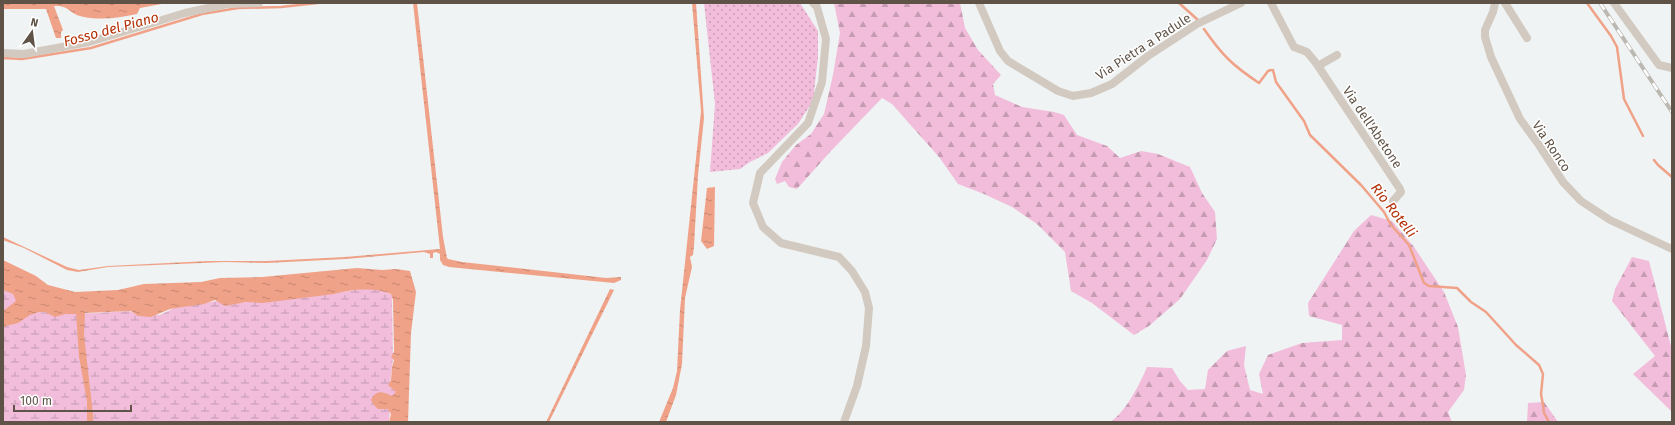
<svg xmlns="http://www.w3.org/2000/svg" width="1675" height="425" viewBox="0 0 1675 425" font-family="'Fira Sans',sans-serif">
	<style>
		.grass { fill: url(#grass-dots) }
		.forest { fill: url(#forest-firs) }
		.wetland { fill: url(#wetland-marsh) }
		.water { fill: url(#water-ripples) }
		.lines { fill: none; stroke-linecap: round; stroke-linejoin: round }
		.stream { stroke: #f0a288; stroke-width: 2.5 }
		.minor { stroke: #d2cac0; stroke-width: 8 }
		.rail-casing { stroke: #bbb8b2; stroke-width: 4 }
		.rail { stroke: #fff; stroke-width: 2.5; stroke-dasharray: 8; stroke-linecap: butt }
		.labels { text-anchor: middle; stroke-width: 3; stroke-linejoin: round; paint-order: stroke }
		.street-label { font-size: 13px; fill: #5f5347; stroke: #fff }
		.water-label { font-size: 14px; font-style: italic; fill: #b33006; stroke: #fff }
	</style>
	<defs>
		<pattern id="grass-dots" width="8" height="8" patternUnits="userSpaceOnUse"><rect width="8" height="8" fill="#f1bddb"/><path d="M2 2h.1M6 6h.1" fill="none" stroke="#c69cb3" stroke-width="1.8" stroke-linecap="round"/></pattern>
		<pattern id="forest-firs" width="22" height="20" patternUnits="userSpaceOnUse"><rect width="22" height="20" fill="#f1bddb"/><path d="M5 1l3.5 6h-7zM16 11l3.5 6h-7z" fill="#c69cb3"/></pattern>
		<pattern id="wetland-marsh" width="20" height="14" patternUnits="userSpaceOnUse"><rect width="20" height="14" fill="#f1bddb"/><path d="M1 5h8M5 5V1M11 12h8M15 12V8" fill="none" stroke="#c69cb3"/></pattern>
		<pattern id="water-ripples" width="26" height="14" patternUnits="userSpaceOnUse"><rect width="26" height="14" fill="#f0a288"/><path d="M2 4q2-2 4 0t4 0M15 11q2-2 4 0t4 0" fill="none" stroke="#c68771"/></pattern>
	</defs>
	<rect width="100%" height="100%" fill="#f0f3f3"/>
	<path class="grass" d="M704 3H800L818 31V57L813 101 798 124 768 153 750 162 740 169 710 172 715 104Z"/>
	<path class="forest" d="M834 3H960L965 28 978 50 1001 75 993 84 995 95 1022 107 1054 112 1064 115 1077 135 1107 146 1120 158 1141 151 1158 154 1190 167 1202 193 1215 212 1217 239 1207 260 1180 299 1149 326 1134 335 1092 303 1071 291 1065 252 1037 224 1012 207 984 194 958 184 939 157 915 130 892 104 882 98 830 152 797 189 789 187 785 181 777 184 775 179 782 162 796 145 811 134 824 114 833 75 840 33Z
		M1371 215 1392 221 1414 247 1444 292 1458 327 1466 375 1464 390 1448 412 1452 422H1110C1125 413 1140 384 1147 367L1172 368 1180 381 1188 390 1205 389 1208 370 1227 351 1246 346 1244 365 1250 390 1263 394 1259 374 1268 355 1302 343 1342 340V325L1309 316 1308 303 1354 231Z
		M1632 257 1649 261 1672 350V412L1633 374 1655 356 1612 301 1615 289Z
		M1544 402 1558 422H1527L1528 403Z"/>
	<path class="wetland" d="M378 288 392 295 393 359 390 384 397 391 390 410 389 422H3V290L12 293 40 312 79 314 129 311 140 315H160L174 308 217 301 225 304 314 296 362 289Z"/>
	<path class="water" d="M3 3H167L140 8 137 14C118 18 99 21 80 16 69 13 69 5 54 6L63 30 61 32V38H56L46 9H3Z
		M413 3H417L443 237 447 258 448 259 462 262 606 278 621 277V280L614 283 449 267 443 265 440 260V254L436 252 433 253V258H430V254L424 252 346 259 266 263 225 262 108 267 78 272 67 270 24 248 3 240V237L67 267 79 270 108 266 208 261H267L345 257 440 249Z
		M692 3H696L704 118 698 175 694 246 693 255 690 257 692 267 685 298 682 364 676 395 666 422H659L673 388 677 371 680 310 701 111Z
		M715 187 714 246 707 249 701 241 707 188Z
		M3 260 36 276 48 285 75 292 118 290 144 284 201 282 220 278 262 277 357 268 382 270 396 269 410 271 416 292 411 333 408 422H389L391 414 388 409H378L373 404 371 400C376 389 383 392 392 396L396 392 388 385 391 380 392 367 394 360 391 357 394 352 393 300 391 294C375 287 351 289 334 294L263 303 246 302 225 306 215 300 204 304 170 309 151 317 138 316 131 311 85 313 84 335 93 414V422H87V401L79 357 76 314H65L55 317 45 312H39L30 315 18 323 6 326 3 328V311L16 301 13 294 3 290Z
		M610 289 614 290 549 422H546Z"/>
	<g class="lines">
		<path class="stream" d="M1179 3 1198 20
			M1587 3 1611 36 1617 47 1624 99 1643 136
			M1204 29C1222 55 1232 65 1259 83L1268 71 1271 70
			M3 58 22 59 91 48 202 14 238 8 281 7 318 3
			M1273 70 1276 82 1304 121 1310 135 1361 185 1384 212 1391 225 1409 245 1424 283 1429 286 1457 288 1471 302 1486 312 1516 345 1539 365 1543 374 1541 394 1543 405 1544 413 1549 422
			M1654 160 1658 165 1672 177"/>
		<path class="minor" d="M813 3 817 7 826 39 822 82 808 123 760 173 753 203 763 227 781 243 839 257 852 271 865 292 869 308 866 346 857 386 844 422
			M979 3 1000 51 1008 61 1058 91 1073 96 1091 93 1112 84 1148 56 1197 24 1241 3
			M1271 3 1294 47 1307 52 1316 63 1400 189 1401 192 1393 201
			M1495 3 1493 12 1485 30V37L1491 57 1520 119 1539 145 1563 182 1581 201 1610 220 1672 249
			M1505 3 1527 38
			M1614 3 1659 65 1672 68
			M3 53 24 54 89 42 185 13 227 4 259 3
			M1318 66 1337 55"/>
		<g class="rail-casing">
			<path id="rail" d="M1600 3 1672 112"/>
		</g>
		<use href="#rail" class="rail"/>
	</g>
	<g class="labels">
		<g class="street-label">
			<text transform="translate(1143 46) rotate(-33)" y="5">Via Pietra a Padule</text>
			<text transform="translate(1373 127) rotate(56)" y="5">Via dell'Abetone</text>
			<text transform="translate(1552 146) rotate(56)" y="5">Via Ronco</text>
		</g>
		<g class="water-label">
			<text transform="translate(111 29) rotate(-15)" y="5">Fosso del Piano</text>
			<text transform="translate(1394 210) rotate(52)" y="5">Rio Rotelli</text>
		</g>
	</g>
	<rect width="1675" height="425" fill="none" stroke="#5f5347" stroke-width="8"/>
	<g transform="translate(32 32) rotate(14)" stroke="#ffffff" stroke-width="3" paint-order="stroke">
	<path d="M0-3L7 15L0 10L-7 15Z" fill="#5f5347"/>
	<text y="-6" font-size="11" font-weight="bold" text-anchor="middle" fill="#5f5347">N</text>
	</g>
	<path d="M14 405v6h117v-6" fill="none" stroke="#5f5347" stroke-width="2"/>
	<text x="20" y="405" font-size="12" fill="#5f5347" stroke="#ffffff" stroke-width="3" paint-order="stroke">100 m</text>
</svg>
